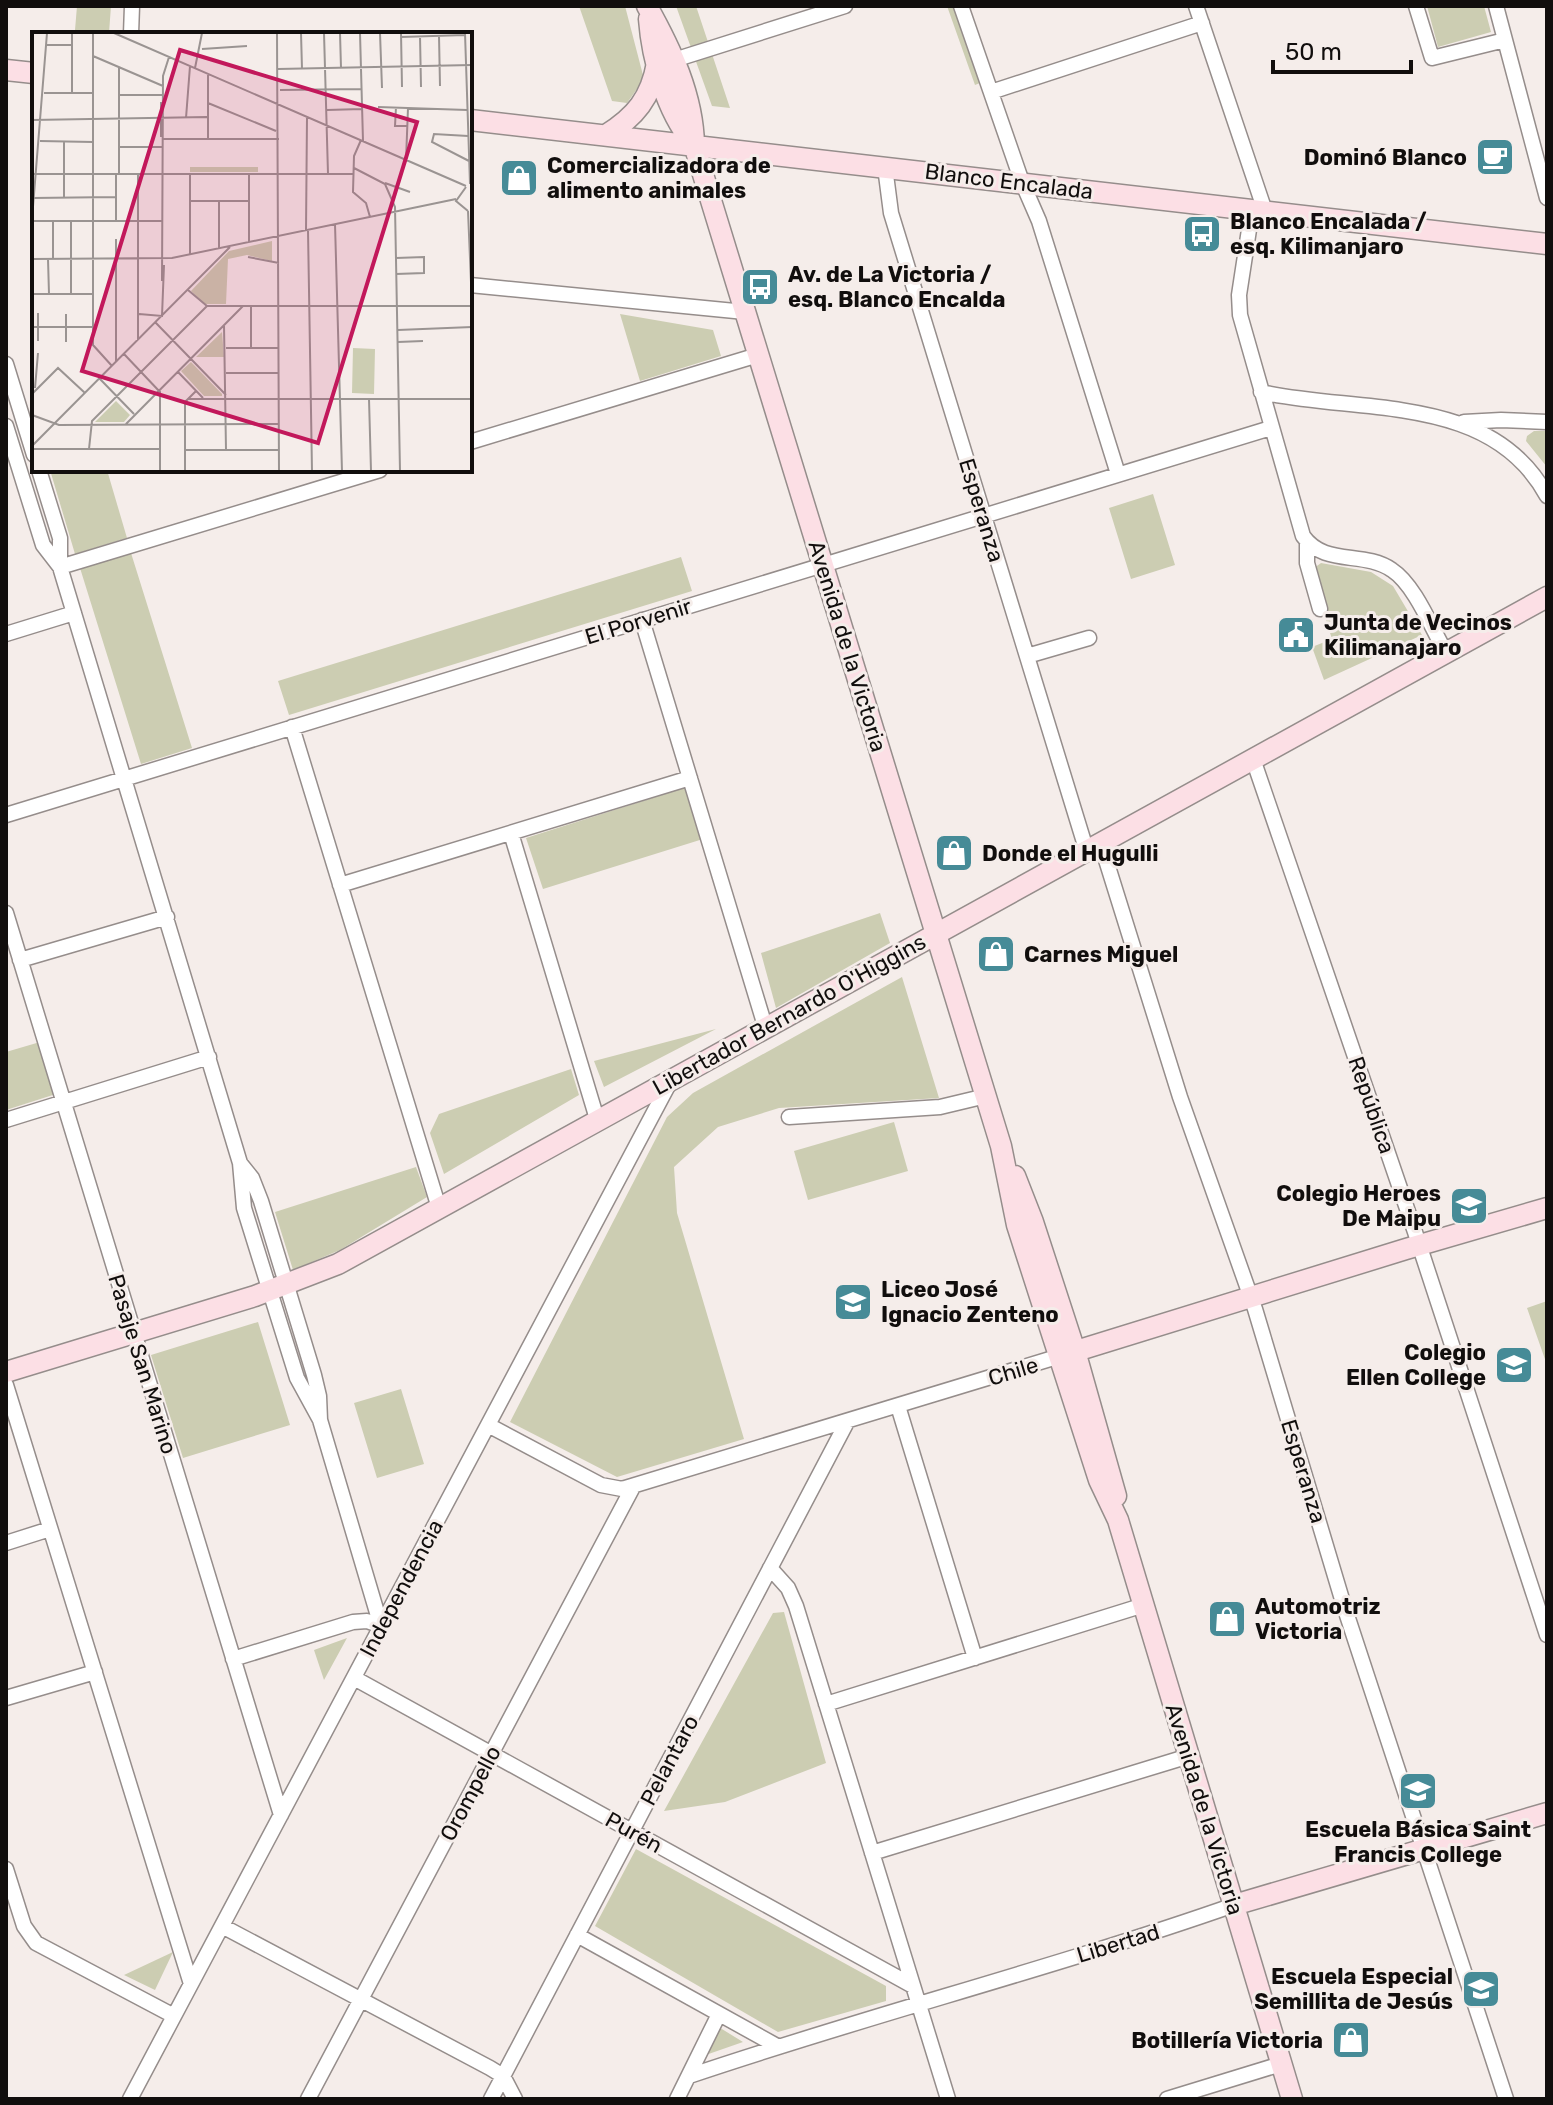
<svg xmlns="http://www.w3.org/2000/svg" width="1553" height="2105" viewBox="0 0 1553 2105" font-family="Rubik,sans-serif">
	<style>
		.green { fill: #cccdb2 }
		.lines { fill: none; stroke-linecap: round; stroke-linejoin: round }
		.street-casing { stroke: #958d8b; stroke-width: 17 }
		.secondary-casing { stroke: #958d8b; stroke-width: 23 }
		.street { stroke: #fff; stroke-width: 14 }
		.secondary { stroke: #fcdfe5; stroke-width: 20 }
		.labels { text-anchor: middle; stroke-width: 6; stroke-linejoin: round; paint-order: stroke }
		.poi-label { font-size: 22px; font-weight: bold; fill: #110e0d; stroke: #f5edea; text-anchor: start }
		.street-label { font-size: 22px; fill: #110e0d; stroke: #f5edea }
		.inset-road { fill: none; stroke: #9a9492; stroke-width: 2 }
		.view { fill: #c2185b; fill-opacity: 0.15; stroke: #c2185b; stroke-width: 4 }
		.inset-edge { fill: none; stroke: #110e0d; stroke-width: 4 }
	</style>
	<rect width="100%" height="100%" fill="#f5edea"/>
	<path class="green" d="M77 6H111L109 33 75 30Z
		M579 6H625L644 79 627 103 612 101Z
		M676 6H696L730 108 712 106Z
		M947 6H958L985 81 975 85Z
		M1427 6H1484L1491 32 1438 47Z
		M620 314 713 330 721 356 640 381Z
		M1534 431H1547V467L1526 441 1527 436Z
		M50 470H107L127 538 75 554Z
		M1153 494 1175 565 1131 579 1109 508Z
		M131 553 192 748 141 764 80 568Z
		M681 557 692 591 289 715 278 681Z
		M1321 563 1371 572 1393 586 1422 635 1324 680 1312 647 1332 639 1310 571Z
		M687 787 703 839 543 889 526 838Z
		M880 913 890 943 776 1008 761 953Z
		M902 977 939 1098 779 1108 718 1127 674 1167 677 1213 744 1439 617 1477 510 1422 667 1117 693 1093Z
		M716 1029 604 1087 594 1061Z
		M40 1042 56 1094 6 1110V1052Z
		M571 1069 579 1095 444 1174 430 1133 439 1114Z
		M894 1122 908 1171 808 1200 794 1151Z
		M416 1167 427 1197 340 1250 293 1270 275 1212Z
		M1547 1301V1365L1527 1308Z
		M258 1322 290 1425 183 1458 151 1355Z
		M401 1389 424 1464 377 1478 354 1403Z
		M784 1612 826 1763 725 1802 664 1811 773 1613Z
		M347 1638 324 1680 314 1650Z
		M636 1849 886 1986V2001L778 2032 595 1926Z
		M173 1952 155 1990 124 1975Z
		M717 2026 743 2042 700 2057Z"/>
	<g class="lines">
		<g class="street-casing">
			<path id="street" d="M961 6 1022 182 1039 221 1118 474
				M1196 6 1265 211
				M1416 6 1432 58 1505 40
				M1496 6 1547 198
				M131 34 132 6
				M674 60 845 6
				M991 92 1202 23
				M885 167 891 213 1087 852
				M1252 210 1239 295 1240 315 1303 536C1325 567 1363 550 1392 570 1415 585 1432 629 1446 653
				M470 285 745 312
				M6 364 34 455
				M1261 392C1358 414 1491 392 1547 496
				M1464 422 1501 420 1547 422
				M6 426 43 545 60 567
				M470 442 758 355
				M39 470 60 538V567L240 1163 244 1208 297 1378 320 1420
				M1307 542V563L1320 609
				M60 567 380 470
				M642 620 765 1026
				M6 634 74 613
				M1027 656 1089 638
				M292 727 439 1208
				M1253 759 1415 1232 1547 1635
				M6 815 1271 428
				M511 833 597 1119
				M1101 844 1180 1097 1255 1309 1344 1606 1506 2099
				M340 885 690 778
				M6 913 281 1815
				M20 960 167 917
				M789 1117 940 1107 986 1096
				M6 1120 209 1057
				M240 1163 252 1178 261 1201 314 1375 319 1396 320 1420 381 1626
				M6 1385 191 1984
				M898 1406 975 1658
				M488 1425 601 1485 622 1489 1060 1356
				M6 1543 50 1529
				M770 1568 788 1588 796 1606 948 2099
				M233 1659 353 1622 367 1621 381 1626
				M354 1678 913 1986
				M6 1698 95 1672
				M826 1704 1144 1605
				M872 1853 1189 1756
				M6 1869 24 1926 36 1943 174 2016
				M222 1926 490 2068 503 2076 515 2099
				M577 1935 777 2046
				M689 2076C869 2015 1054 1968 1234 1905
				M130 2099 670 1082
				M308 2099 633 1487
				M491 2099 847 1422
				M677 2099 719 2014
				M1167 2099 1281 2064"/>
		</g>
		<g class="secondary-casing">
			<path id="secondary" d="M647 6C671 49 693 95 694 145L1001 1146 1017 1225 1099 1480 1118 1520 1292 2099
				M649 19C652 59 666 110 692 142
				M6 70 34 73
				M470 120 1547 244
				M606 135C635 117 651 98 657 63
				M1015 1176 1033 1222 1075 1351 1116 1496
				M1060 1356 1406 1249 1547 1208
				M6 1372 255 1296 338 1264 1547 597
				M1234 1905 1547 1813"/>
		</g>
		<use href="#street" class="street"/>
		<use href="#secondary" class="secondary"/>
	</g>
	<defs>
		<g id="cafe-square" transform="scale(2)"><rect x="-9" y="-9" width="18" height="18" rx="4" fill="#468b97" stroke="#f5edea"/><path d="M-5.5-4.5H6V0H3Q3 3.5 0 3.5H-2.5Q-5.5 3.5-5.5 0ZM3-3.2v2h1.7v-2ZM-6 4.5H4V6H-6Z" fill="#fff"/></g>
		<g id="shop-square" transform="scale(2)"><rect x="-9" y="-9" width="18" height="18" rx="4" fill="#468b97" stroke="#f5edea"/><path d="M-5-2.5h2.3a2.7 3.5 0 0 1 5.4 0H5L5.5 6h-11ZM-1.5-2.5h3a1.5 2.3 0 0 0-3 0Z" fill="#fff"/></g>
		<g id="bus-square" transform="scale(2)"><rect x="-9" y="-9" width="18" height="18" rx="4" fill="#468b97" stroke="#f5edea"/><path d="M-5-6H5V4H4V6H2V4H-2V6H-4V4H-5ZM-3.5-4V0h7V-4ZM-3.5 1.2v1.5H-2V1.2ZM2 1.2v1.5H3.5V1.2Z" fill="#fff"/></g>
		<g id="civic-square" transform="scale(2)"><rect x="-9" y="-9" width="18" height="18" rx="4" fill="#468b97" stroke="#f5edea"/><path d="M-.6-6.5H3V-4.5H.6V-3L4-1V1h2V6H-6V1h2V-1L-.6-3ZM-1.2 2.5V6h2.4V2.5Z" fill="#fff"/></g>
		<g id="school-square" transform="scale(2)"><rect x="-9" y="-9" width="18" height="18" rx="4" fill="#468b97" stroke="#f5edea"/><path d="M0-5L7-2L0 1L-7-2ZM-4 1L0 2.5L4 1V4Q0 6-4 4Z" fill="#fff"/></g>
	</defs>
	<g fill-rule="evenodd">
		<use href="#cafe-square" x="1495" y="157"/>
		<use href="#shop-square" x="519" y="178"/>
		<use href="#bus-square" x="1202" y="234"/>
		<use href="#bus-square" x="760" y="287"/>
		<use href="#civic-square" x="1296" y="635"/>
		<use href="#shop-square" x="954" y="853"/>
		<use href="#shop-square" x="996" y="954"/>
		<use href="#school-square" x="1469" y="1206"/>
		<use href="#school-square" x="853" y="1302"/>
		<use href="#school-square" x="1514" y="1365"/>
		<use href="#shop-square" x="1227" y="1619"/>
		<use href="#school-square" x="1418" y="1791"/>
		<use href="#school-square" x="1481" y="1989"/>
		<use href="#shop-square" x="1351" y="2040"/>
	</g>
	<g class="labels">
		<g class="poi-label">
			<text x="1467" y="165" text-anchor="end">Dominó Blanco</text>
			<text x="547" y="173">Comercializadora de<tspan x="547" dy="25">alimento animales</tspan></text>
			<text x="1230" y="229">Blanco Encalada /<tspan x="1230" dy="25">esq. Kilimanjaro</tspan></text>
			<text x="788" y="282">Av. de La Victoria /<tspan x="788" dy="25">esq. Blanco Encalda</tspan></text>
			<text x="1324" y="630">Junta de Vecinos<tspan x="1324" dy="25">Kilimanajaro</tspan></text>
			<text x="982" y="861">Donde el Hugulli</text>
			<text x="1024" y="962">Carnes Miguel</text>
			<text x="1441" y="1201" text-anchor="end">Colegio Heroes<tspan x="1441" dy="25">De Maipu</tspan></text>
			<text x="881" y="1297">Liceo José<tspan x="881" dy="25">Ignacio Zenteno</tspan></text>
			<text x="1486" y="1360" text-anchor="end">Colegio<tspan x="1486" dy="25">Ellen College</tspan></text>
			<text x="1255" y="1614">Automotriz<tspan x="1255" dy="25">Victoria</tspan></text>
			<text x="1418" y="1837" text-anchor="middle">Escuela Básica Saint<tspan x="1418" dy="25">Francis College</tspan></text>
			<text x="1453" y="1984" text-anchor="end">Escuela Especial<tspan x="1453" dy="25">Semillita de Jesús</tspan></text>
			<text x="1323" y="2048" text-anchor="end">Botillería Victoria</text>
		</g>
		<g class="street-label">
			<text transform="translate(1009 181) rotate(7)" y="8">Blanco Encalada</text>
			<text transform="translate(982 510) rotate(73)" y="8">Esperanza</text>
			<text transform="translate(638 621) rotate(-17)" y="8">El Porvenir</text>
			<text transform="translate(848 646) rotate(73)" y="8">Avenida de la Victoria</text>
			<text transform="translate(789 1014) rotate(-29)" y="8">Libertador Bernardo O'Higgins</text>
			<text transform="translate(1372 1105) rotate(71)" y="8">República</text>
			<text transform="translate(143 1364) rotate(73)" y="8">Pasaje San Marino</text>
			<text transform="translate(1013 1371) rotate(-17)" y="8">Chile</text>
			<text transform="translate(1304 1471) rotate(73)" y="8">Esperanza</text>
			<text transform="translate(401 1588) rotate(-62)" y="8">Independencia</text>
			<text transform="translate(669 1760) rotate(-62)" y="8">Pelantaro</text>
			<text transform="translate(470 1793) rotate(-62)" y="8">Orompello</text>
			<text transform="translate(1205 1809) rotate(73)" y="8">Avenida de la Victoria</text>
			<text transform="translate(634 1832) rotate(29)" y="8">Purén</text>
			<text transform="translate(1118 1943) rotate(-17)" y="8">Libertad</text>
		</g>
	</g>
	<g transform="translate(32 32)">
		<rect width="440" height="440" fill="#f5edea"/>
		<path d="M158 135H226V140H158ZM240 209V229L215 223 196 227 194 272H173L159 259 197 219ZM190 300 192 325H164ZM321 316 343 317 342 362 320 361ZM159 330 190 362V364H172L149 339ZM84 369 98 383 92 390H63Z" fill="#cccdb2"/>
		<path class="inset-road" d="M40 1V61M61 1V313L80 334M82 1 434 154M245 1 247 439M269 1 270 37M292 1 296 142M308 1 309 36M328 1 331 109M348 1 350 56M369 1 370 55M433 1 438 152M388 4 389 55M407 4 408 54M369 5 433 3M14 13H39M170 17 215 14M61 24 131 54M87 35V142M163 36 170 1M246 37 440 33M176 42V107M248 58 329 57M12 61H61M87 63H131M129 70V105M176 71 244 99M346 75 435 78M364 75 363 94H375M295 78 330 77M154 86 158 34M0 88 175 85M436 104 402 102 400 110 437 129M130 107H247M329 108 322 124 321 160 334 171 338 185M8 109 61 110M87 115H130M374 128 376 76M322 136 353 152 363 175 368 439M0 142H322M158 142V223M84 143V189M353 151 378 160M434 155 424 169 436 179M1 166 84 165M32 166V110M159 169H217M436 179 440 274M0 187 15 1M0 189H130M21 189V227M39 189V262M303 192 310 439M274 198 275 85M276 198 280 439M84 207V329M217 210V142M187 216V169M216 225 247 231M364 226 392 225V241L364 242M0 227 140 226 424 167M16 227 17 262M130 249 131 44 137 25M156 258 175 274H440M0 262H61M219 275V316M107 282 130 284 132 233M123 290 194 363M192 293 194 418M0 295H61M366 298 440 295M106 308V142M6 309V281M34 310V282M366 310 391 309M194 316H247M92 322 128 360V439M146 340 171 366M194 341H247M67 346 102 382M3 356 6 321M0 362 26 336 53 361M156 367H440M337 367 339 439M0 383 27 393 247 392M94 392 211 274M0 414 198 215M0 417H128M57 417 60 389 175 274M153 418H247M153 439V370L164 359"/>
		<path class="view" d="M148 18 385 90 286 411 50 339Z"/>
		<rect width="440" height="440" class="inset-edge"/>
	</g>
	<rect width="1553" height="2105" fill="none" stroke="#110e0d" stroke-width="16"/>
	<path d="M1273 60v12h138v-12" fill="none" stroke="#110e0d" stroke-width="4"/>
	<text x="1285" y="60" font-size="24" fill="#110e0d" stroke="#f5edea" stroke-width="6" paint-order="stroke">50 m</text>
</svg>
